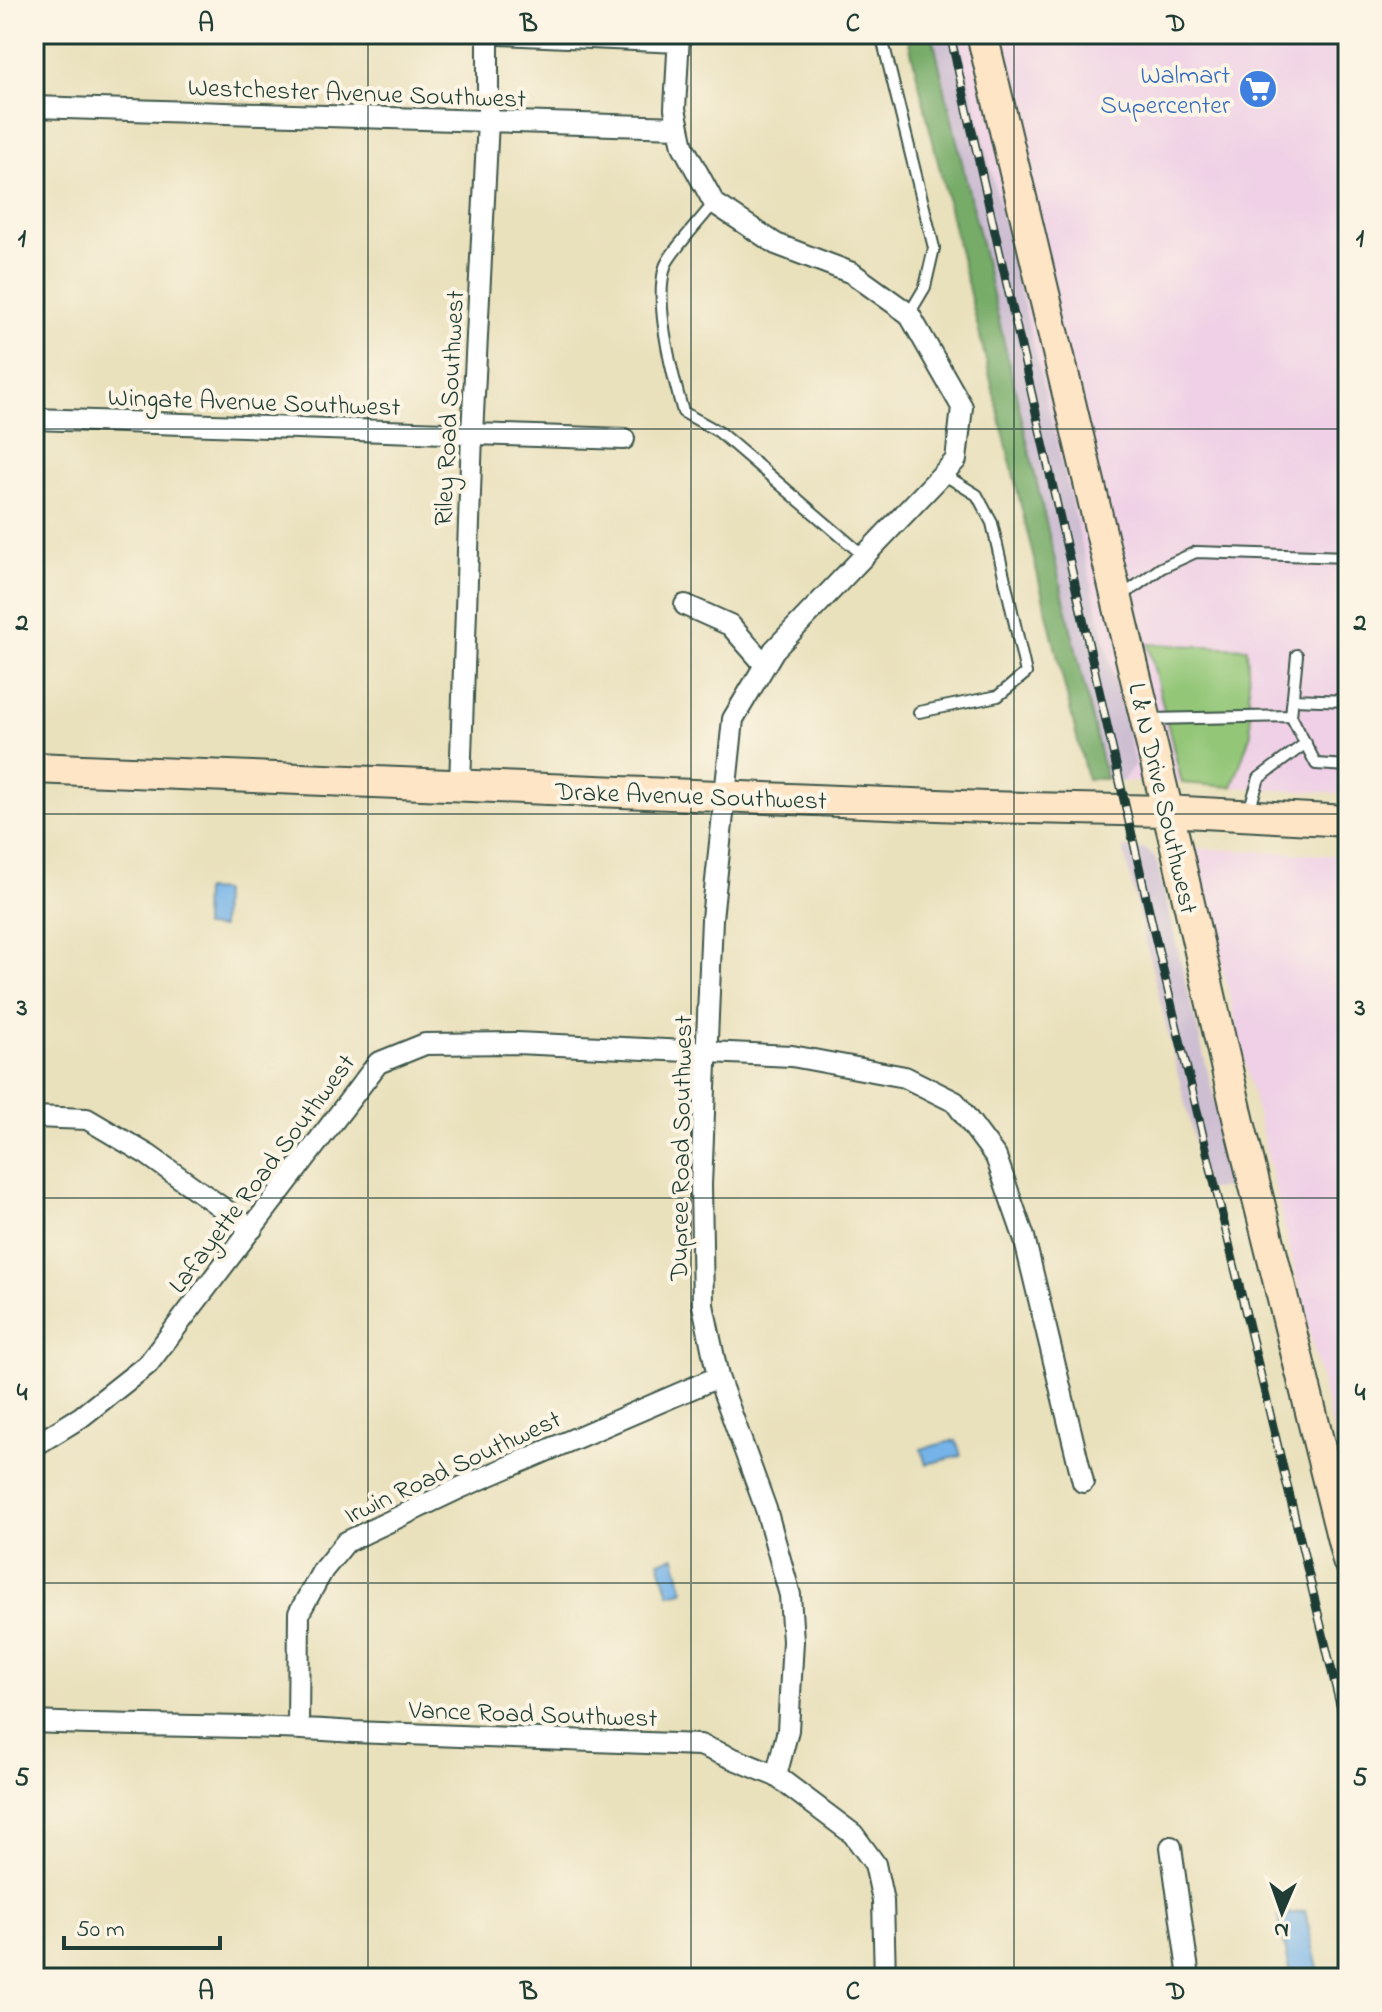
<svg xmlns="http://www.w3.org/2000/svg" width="1382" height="2012" viewBox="0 0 1382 2012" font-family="'Indie Flower',sans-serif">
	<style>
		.built { fill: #efd0e6 }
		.industrial { fill: #cdbed2 }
		.green { fill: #93c677; stroke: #598256; stroke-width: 2 }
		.forest { fill: #76ab68; stroke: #4a744e; stroke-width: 2 }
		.water { fill: #75b3e8; stroke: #4a788e; stroke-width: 2 }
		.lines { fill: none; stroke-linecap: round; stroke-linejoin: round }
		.lane-casing { stroke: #3d5548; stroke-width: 14 }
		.street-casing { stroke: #3d5548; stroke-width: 24 }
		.secondary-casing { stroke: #3d5548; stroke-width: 34 }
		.lane { stroke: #fff; stroke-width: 10 }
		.street { stroke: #fff; stroke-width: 20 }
		.secondary { stroke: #fde5c5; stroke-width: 30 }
		.rail-casing { stroke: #1f3d34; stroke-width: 9 }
		.rail { stroke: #fcf5e5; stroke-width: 6; stroke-dasharray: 18; stroke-linecap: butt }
		.grid { fill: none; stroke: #1f3d34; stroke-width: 2; stroke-opacity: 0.55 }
		.labels { text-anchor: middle; stroke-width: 8; stroke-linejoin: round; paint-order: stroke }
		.shop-label { font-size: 26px; fill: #366cbe; stroke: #fcf5e5; text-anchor: end }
		.street-label { font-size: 26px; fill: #1f3d34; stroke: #fcf5e5 }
		.neatline { fill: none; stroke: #1f3d34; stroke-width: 3 }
		.grid-label { font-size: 26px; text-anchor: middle; font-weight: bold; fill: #1f3d34 }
	</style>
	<rect width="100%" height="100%" fill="#fcf5e5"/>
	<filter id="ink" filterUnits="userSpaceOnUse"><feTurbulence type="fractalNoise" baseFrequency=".0125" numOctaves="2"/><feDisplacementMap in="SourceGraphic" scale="16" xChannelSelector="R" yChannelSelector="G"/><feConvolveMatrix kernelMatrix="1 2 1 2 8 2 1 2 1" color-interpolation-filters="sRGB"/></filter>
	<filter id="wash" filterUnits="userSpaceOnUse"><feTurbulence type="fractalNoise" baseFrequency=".006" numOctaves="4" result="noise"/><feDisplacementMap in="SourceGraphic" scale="32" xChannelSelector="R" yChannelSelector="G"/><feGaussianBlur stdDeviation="1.8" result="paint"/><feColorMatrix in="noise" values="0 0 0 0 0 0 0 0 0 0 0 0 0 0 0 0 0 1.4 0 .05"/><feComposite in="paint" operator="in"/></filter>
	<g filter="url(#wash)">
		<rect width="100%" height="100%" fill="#e9e0bc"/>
		<path class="built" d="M958 34H1348V794L1232 787 1251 733 1149 644 1182 783 1122 782 1135 763Z
			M1194 848 1348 856V1494Z"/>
		<path class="industrial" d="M932 34H958L1135 764 1122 782 1106 779Z
			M1123 848 1146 849 1156 859 1236 1188 1206 1189Z"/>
		<path class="green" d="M1148 644 1247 648 1251 733 1232 787 1182 783Z"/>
		<path class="forest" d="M907 34H932L1106 779H1087Z"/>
		<path class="water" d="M204 890 222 891 221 928 203 927Z
			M956 1440 961 1456 926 1464 921 1449Z
			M675 1557 684 1591 669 1594 659 1561Z
			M1305 1911 1320 1978H1292L1278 1916Z"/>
	</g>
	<g filter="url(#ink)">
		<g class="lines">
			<g class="lane-casing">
				<path id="lane" d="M881 34 934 248 925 287 909 314
					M714 203C705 215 668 255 665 267 654 305 672 374 683 412L719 432 864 556
					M1122 596 1161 568 1196 552 1348 557
					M1293 699 1348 701
					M919 712 998 696 1026 673 992 523 977 495 943 474
					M1291 716 1316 764 1348 766
					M1151 719 1291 716 1297 655
					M1248 814 1259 778 1306 743"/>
			</g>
			<g class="street-casing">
				<path id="street" d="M501 34 679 42
					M679 34 675 109 683 146 714 203 776 244 852 273 909 314 962 407 956 460 774 650 733 719 712 919 701 1185 703 1305 718 1377 766 1509 790 1595 793 1641 788 1730 776 1776
					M34 107 679 127
					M34 419 624 439
					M685 605 730 625 765 665
					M460 785 472 434 488 121V34
					M34 1117 87 1119 148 1155 252 1229
					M34 1446 81 1417 148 1364 378 1063 425 1044 516 1043 792 1056 905 1077 955 1102 996 1157 1024 1237 1083 1482
					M34 1722C141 1727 248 1724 354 1732L700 1745 776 1776 853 1834 875 1864 883 1901 885 1978
					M298 1727 299 1613 323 1570 346 1542 462 1487 718 1377
					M1171 1847 1189 1978"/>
			</g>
			<g class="secondary-casing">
				<path id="secondary" d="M982 34 1175 842 1239 1122 1348 1561
					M34 768 986 807 1166 811 1348 821"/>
			</g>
			<use href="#lane" class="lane"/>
			<use href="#street" class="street"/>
			<use href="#secondary" class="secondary"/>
			<g class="rail-casing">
				<path id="rail" d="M950 34 1154 932 1348 1738"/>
			</g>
			<use href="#rail" class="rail"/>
		</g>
	</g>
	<path class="grid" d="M368 34V1978M691 34V1978M1014 34V1978M34 429H1348M34 814H1348M34 1198H1348M34 1583H1348"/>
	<defs>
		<g id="supermarket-disc" transform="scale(2)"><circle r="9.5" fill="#3f7fe0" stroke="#fcf5e5"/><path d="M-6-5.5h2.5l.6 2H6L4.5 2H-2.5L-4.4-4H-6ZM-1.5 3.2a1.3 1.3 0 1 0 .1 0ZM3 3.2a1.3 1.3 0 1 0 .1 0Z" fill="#fff"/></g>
	</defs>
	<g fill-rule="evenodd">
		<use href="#supermarket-disc" x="1258" y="89"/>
	</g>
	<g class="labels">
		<g class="shop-label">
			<text x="1230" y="83">Walmart<tspan x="1230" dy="30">Supercenter</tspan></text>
		</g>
		<g class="street-label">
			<text transform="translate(357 92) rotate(2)" y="9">Westchester Avenue Southwest</text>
			<text transform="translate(254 401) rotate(2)" y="9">Wingate Avenue Southwest</text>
			<text transform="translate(448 408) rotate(-87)" y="9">Riley Road Southwest</text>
			<text transform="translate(691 795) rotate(2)" y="9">Drake Avenue Southwest</text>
			<text transform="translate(1164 798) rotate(77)" y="9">L &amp; N Drive Southwest</text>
			<text transform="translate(680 1148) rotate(-89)" y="9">Dupree Road Southwest</text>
			<text transform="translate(261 1173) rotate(-53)" y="9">Lafayette Road Southwest</text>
			<text transform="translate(452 1466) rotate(-25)" y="9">Irwin Road Southwest</text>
			<text transform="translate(533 1713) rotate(2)" y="9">Vance Road Southwest</text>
		</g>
	</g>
	<rect width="1382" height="2012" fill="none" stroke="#fcf5e5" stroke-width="88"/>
	<g transform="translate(1282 1912) rotate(182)" stroke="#fcf5e5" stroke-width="6" paint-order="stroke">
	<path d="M0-6L14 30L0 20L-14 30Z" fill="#1f3d34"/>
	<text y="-12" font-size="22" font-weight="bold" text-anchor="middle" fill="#1f3d34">N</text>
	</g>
	<path d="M64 1936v12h156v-12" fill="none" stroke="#1f3d34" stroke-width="4"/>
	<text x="76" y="1936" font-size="24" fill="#1f3d34" stroke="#fcf5e5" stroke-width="6" paint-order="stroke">50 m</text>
	<rect x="44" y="44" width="1294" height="1924" class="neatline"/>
	<g class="grid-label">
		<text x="206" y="31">A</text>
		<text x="529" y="31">B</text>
		<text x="853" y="31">C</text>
		<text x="1176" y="31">D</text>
		<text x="22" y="246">1</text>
		<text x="1360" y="246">1</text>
		<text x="22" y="630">2</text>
		<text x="1360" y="630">2</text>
		<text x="22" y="1015">3</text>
		<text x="1360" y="1015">3</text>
		<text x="22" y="1400">4</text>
		<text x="1360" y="1400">4</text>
		<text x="22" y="1785">5</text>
		<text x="1360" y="1785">5</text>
		<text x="206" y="1999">A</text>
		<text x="529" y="1999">B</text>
		<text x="853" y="1999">C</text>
		<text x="1176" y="1999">D</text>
	</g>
</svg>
